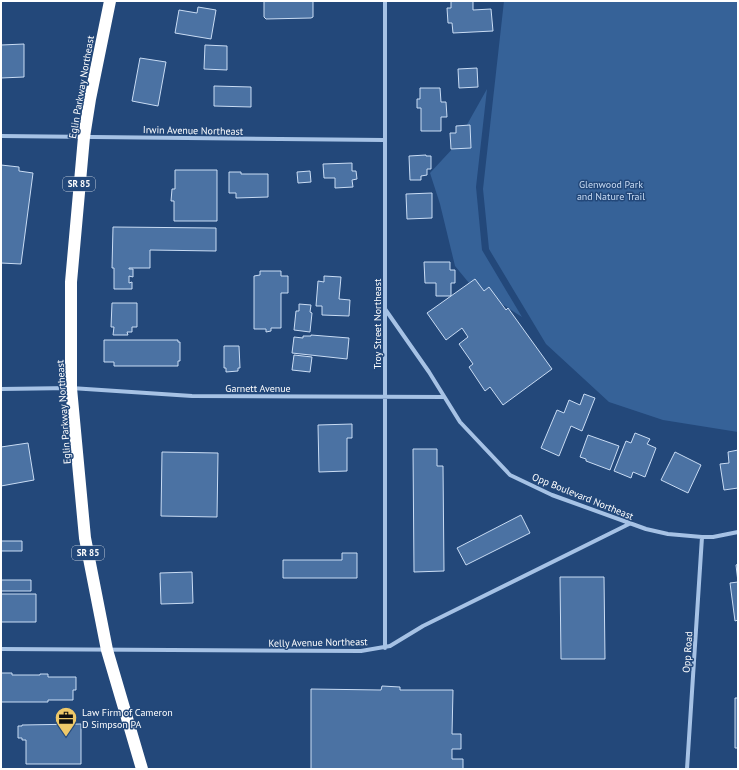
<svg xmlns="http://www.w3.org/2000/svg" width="739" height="770" viewBox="0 0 739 770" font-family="'PT Sans',sans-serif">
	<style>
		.green { fill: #366298 }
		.building { fill: #4b72a3; stroke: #c9dcf4 }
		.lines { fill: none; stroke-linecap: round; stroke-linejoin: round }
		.street { stroke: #a6c2e5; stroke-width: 4 }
		.highway { stroke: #fff; stroke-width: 12 }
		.labels { text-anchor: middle; stroke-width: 3; stroke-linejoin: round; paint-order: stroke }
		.shield { fill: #23487a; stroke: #bdc8d7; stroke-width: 1 }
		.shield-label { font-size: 9px; font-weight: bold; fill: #fff }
		.street-label { font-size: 10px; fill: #fff; stroke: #23487a }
		.park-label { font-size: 10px; fill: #c9dcf4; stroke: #23487a }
		.poi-label { font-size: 10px; fill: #fff; stroke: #23487a; text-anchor: start }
	</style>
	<rect width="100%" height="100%" fill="#23487a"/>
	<path class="green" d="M504 1H738V432L663 420 609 402 546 344 489 249 483 189Z
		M487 89 476 187 482 250 522 317 469 283 455 266 440 204 430 173 455 146Z"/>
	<path class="building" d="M264 1H313V17L311 18 266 19 264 17Z
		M451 1H473V10L491 9 493 31 453 33 452 23H448L447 8H451Z
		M198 7 216 10 211 39 175 33 179 10 197 13Z
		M24 44V77L1 78V45Z
		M205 45 227 46V70L204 69Z
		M140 58 166 62 158 106 132 101Z
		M477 68 478 87 459 88 458 69Z
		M214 86 251 87V107L214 106Z
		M420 88H440L441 102H446L447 117H441V131H421V108H417V99H420Z
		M470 125 471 148 451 149 450 133H456V126Z
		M426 155V156H431V169H427V175L421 176V180H410L409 156Z
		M352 163V171H356L357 179 352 180 353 187 335 188V178H324L323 164Z
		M1 165 19 167V171L33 173 21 264 1 263Z
		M175 170H217V221H174V201H171L172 189H175Z
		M310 171 311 182 298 183 297 172Z
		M229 172H241V174H268V197L236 198V193H229Z
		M432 193V218L407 219 406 194Z
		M113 227 216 228V251L150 250V268H129V269H133V277L129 276V283L132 282V289H114V268H112Z
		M424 262H450V270H455V283H451V296H436V283H425Z
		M260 271H281V276H288V293H281V328H271V331L266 332V329H254V276L260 275Z
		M324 276 341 277 339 299 350 300 349 316 322 315V306H316L318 281 324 282Z
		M475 279 484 291 489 287 506 310 508 308 552 369 503 405 490 387 485 391 469 367 473 364 459 344 468 337 462 328 446 340 427 313Z
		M112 303H137V327H132V332H127L128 335H113L114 327H111Z
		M299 304 311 305 310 312 312 313 310 332 294 330 296 311H299Z
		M311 335 349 338 347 359 292 353 294 337 303 338V336H311Z
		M104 340H178V342H180V361H178V366H114V362H104Z
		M224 346H239L240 368H238V371L226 372V368H224Z
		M294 355 312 357 310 372 292 370Z
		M584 394 595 398 582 431 571 426 559 456 541 448 557 410 564 413 569 400 580 405Z
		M352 424V438H347V471L319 472 318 425Z
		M635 433 650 439 647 444 656 448 645 477 633 472 631 478 614 471 626 441 631 443Z
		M588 435 619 446 610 470 586 461V459L580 457Z
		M28 443 34 480 1 486V447Z
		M413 449H437V466H443L444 571 414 572Z
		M738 450V488L724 490 720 464 729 463 728 452Z
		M162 452 218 453 217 517 161 516Z
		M675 452 701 465 688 493 661 480Z
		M521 515 530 533 466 565 457 548Z
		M1 541H22V551H1Z
		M342 553H357V578H283V560H342Z
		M738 564V620L735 621 730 583 738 582 736 565Z
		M192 572 193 603 161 604 160 573Z
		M560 577H604L605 659H561Z
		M1 580H31V591H1Z
		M1 594H36V622H1Z
		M1 673H12V675H40V674H48V677H76V690H73V700H48V702H1Z
		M382 686 400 687V690H453L452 734H461V749H452V759H463V769H311V689L381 690Z
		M735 698H738V748H735Z
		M81 724V764H26V740H22V738H18V726H22V725Z"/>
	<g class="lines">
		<path class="street" d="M385 1V648
			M1 136 384 140
			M385 309 429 372 460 422 510 475 552 495 646 529 668 534 702 537H713L738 532
			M1 389 71 388 192 396 444 397
			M1 649 361 651 390 646 423 626 629 524
			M687 769 702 537"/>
		<path class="highway" d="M110 1 90 99 84 137 71 282V388L85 538 107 650 142 769"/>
	</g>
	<defs>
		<g id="office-pin" transform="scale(1.15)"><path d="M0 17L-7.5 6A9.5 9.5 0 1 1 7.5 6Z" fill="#efc969" stroke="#23487a"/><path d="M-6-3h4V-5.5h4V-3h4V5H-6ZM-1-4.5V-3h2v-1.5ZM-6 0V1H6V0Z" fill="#111"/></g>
	</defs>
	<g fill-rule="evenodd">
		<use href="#office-pin" x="66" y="718"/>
	</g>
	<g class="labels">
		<g class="shield">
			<rect x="63" y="177" width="32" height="14" rx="3"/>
			<rect x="72" y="546" width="32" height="14" rx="3"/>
		</g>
		<g class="shield-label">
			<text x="79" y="187">SR 85</text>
			<text x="88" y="556">SR 85</text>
		</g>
		<g class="street-label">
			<text transform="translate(81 87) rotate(-80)" y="4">Eglin Parkway Northeast</text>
			<text transform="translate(193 130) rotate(1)" y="4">Irwin Avenue Northeast</text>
			<text transform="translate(377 324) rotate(-90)" y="4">Troy Street Northeast</text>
			<text x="258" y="392">Garnett Avenue</text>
			<text transform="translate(63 412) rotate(-94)" y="4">Eglin Parkway Northeast</text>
			<text transform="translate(583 496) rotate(22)" y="4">Opp Boulevard Northeast</text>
			<text transform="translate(318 642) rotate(-1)" y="4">Kelly Avenue Northeast</text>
			<text transform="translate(687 652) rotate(-86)" y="4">Opp Road</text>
		</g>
		<g class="park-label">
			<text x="611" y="188">Glenwood Park<tspan x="611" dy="12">and Nature Trail</tspan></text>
		</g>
		<g class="poi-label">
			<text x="82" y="716">Law Firm of Cameron<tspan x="82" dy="12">D Simpson PA</tspan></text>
		</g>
	</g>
	<rect width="739" height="770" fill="none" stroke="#ffffff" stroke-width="4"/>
</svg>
